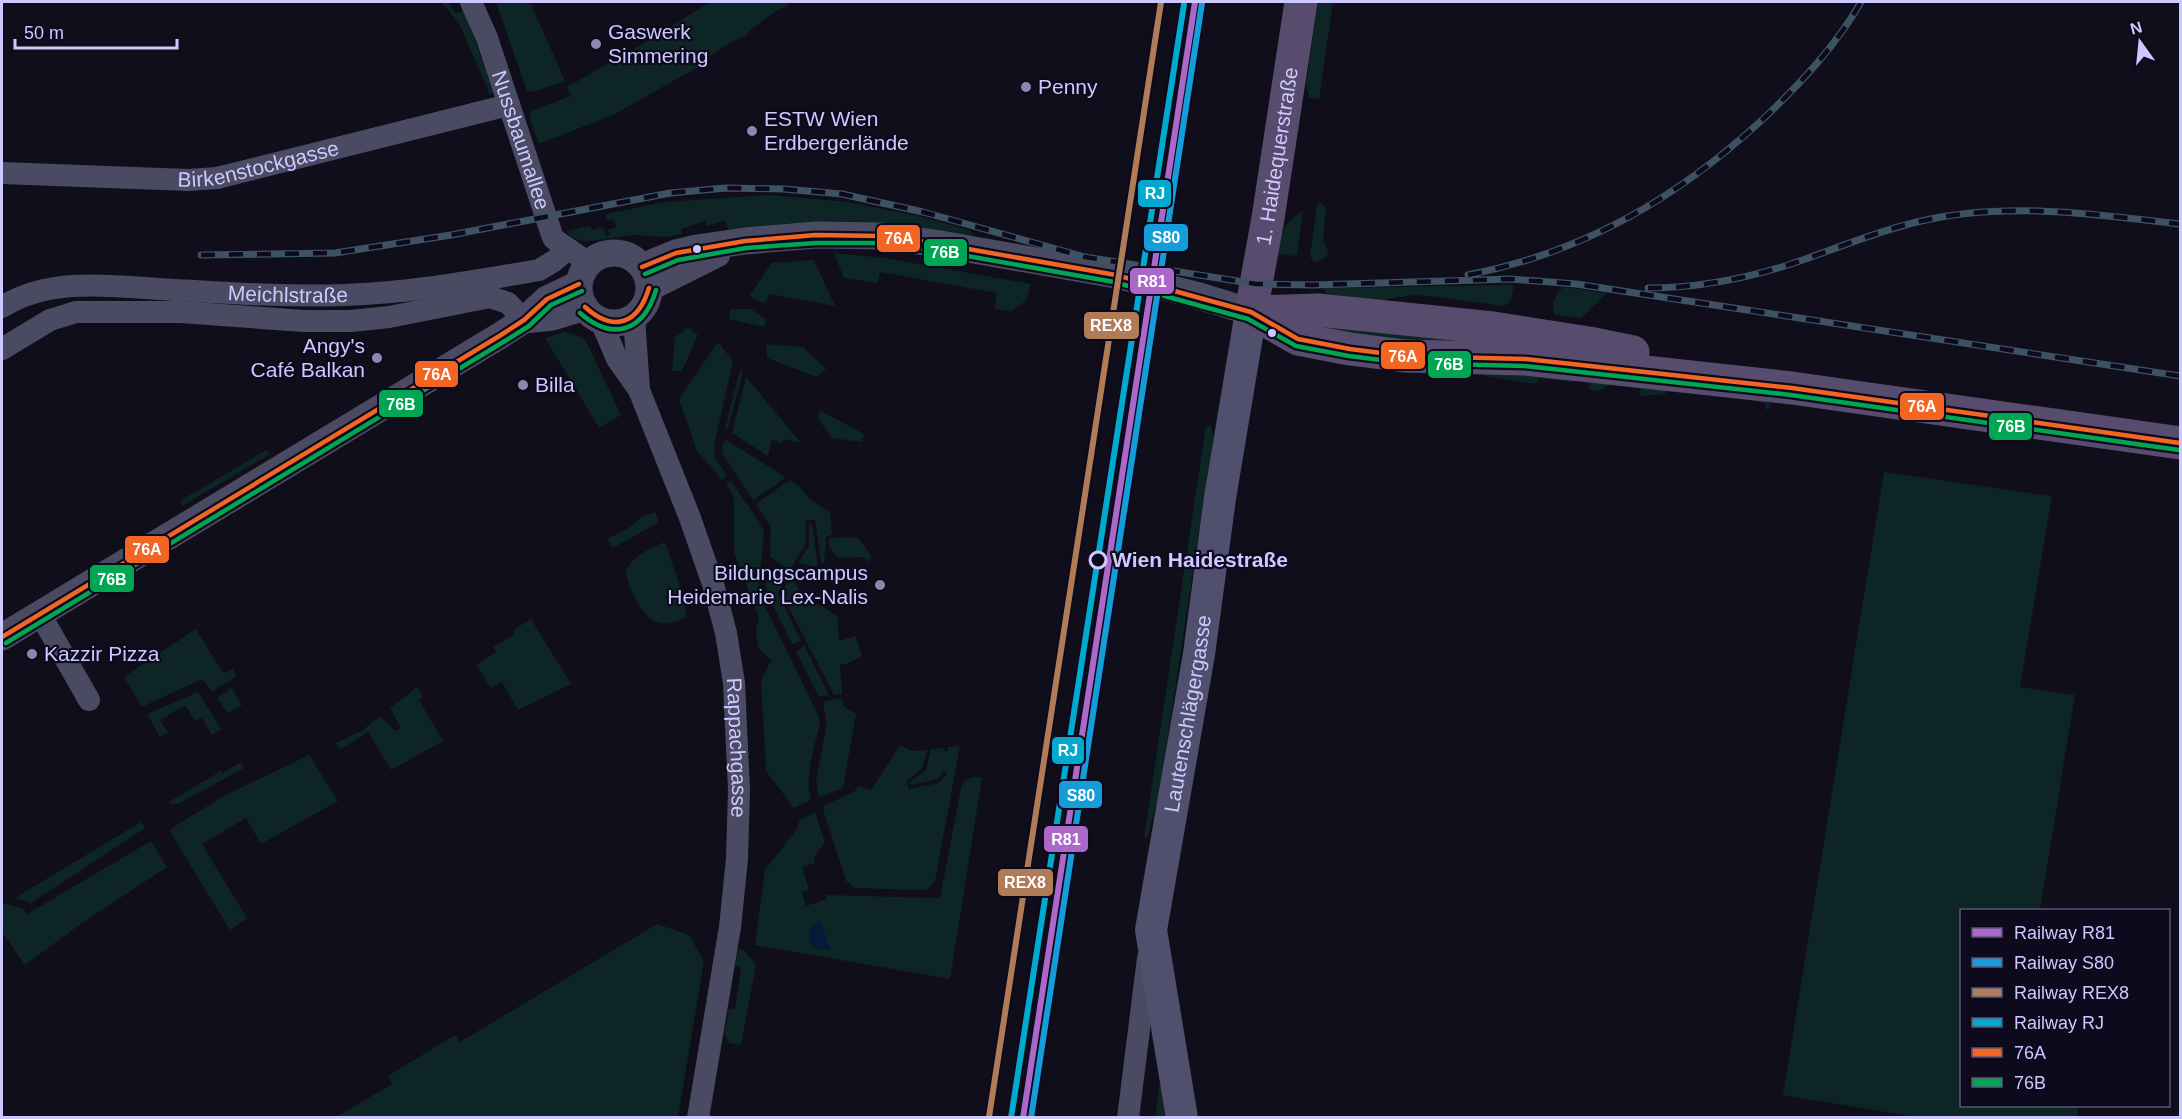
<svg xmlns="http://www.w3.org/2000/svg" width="2182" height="1119" viewBox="0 0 2182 1119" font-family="Arial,sans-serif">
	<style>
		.green { fill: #0d2525 }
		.water { fill: #061939 }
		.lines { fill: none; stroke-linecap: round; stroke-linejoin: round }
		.minor { stroke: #4a4a63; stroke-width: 22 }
		.tertiary { stroke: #4a4a63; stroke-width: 27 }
		.secondary { stroke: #514f6e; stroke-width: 32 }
		.primary { stroke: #574c6d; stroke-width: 33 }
		.rail-casing { stroke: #3d5364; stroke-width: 7 }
		.rail { stroke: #0d0a1e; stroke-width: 4.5; stroke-dasharray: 14; stroke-linecap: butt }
		.bus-1-casing { stroke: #0d0a1e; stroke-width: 9 }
		.bus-2-casing { stroke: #0d0a1e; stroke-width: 9 }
		.bus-1 { stroke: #f26522; stroke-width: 4.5 }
		.bus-2 { stroke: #00a651; stroke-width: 4.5 }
		.rail-1-casing { stroke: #0d0a1e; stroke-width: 10 }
		.rail-2-casing { stroke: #0d0a1e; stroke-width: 10 }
		.rail-3-casing { stroke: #0d0a1e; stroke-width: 10 }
		.rail-4-casing { stroke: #0d0a1e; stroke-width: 10 }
		.rail-1 { stroke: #ac68c9; stroke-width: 6 }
		.rail-2 { stroke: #159dd9; stroke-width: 6 }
		.rail-3 { stroke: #b07c57; stroke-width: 6 }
		.rail-4 { stroke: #00a9ce; stroke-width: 6 }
		.poi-dot { fill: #8b87af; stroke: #0d0a1e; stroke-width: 2 }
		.bus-dot { fill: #cdc8ff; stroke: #0d0a1e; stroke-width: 2 }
		.stop-dot { fill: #0d0a1e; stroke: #cdc8ff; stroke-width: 3 }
		.labels { text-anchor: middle; stroke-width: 4.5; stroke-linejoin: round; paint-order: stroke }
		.poi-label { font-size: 21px; fill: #cdc8ff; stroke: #0d0a1e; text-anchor: start }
		.street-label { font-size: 21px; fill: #cdc8ff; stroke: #0d0a1e }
		.stop-label { font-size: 21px; font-weight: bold; fill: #cdc8ff; stroke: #0d0a1e; text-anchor: start }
		.line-badge { stroke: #0d0a1e; stroke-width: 2 }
		.badge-label { font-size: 16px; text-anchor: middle; font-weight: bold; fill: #fff }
	</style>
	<rect width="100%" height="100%" fill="#100e1a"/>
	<path class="green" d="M441 2H448L456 13 464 10 494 93 490 94 459 23Z
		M496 2H530L565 81 532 92 527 91Z
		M710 2H790L785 7 776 11 750 30 746 36 734 40 709 57 710 60 698 67 613 115 539 144 530 120 531 111 571 96 567 87 646 42Z
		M1318 2H1333L1319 99 1309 98 1306 84Z
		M769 195 847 202 914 215 970 230 973 236 818 223H793L729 232 725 220 707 226 705 221 681 229 682 234 667 237 633 235 584 242 572 237 566 231 590 226 592 230 603 227 606 236 610 235 608 230 616 227 614 219 607 220 606 214 665 202Z
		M1321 203 1326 207 1323 239 1329 254 1318 262H1314L1310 256 1317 205Z
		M1303 211 1297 254 1295 256 1277 254C1281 231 1283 224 1303 211Z
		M834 253 885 258 1031 284 1027 300 1012 311 995 309 997 293 880 272 878 283 844 278Z
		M814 260 835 306 770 294 764 304 749 296 772 263Z
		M1514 285 1510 302 1504 306 1429 296 1414 295 1375 301 1325 293 1324 288Z
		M1563 287 1607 293 1581 318 1555 315C1550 304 1556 295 1563 287Z
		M751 309 766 320 764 327 729 319 730 309Z
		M1310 319 1448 338V345L1308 332Z
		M688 328 698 335 682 371H672L675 337Z
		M564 332 577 335 586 341 621 415 599 428 545 338Z
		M718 342 733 361 714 446 715 458 727 475 722 480 697 451 679 399Z
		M766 344 803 347 826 369 817 377 767 358Z
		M740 369 743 373 727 430 725 429Z
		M1486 369 1573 373 1571 382 1539 378 1536 384 1485 376Z
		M1591 374 1769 401 1770 409H1765L1766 403 1669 387 1665 394 1640 396 1641 385 1614 381 1599 391 1589 390Z
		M746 377 801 443 783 439 781 443 772 439 768 456 732 433Z
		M821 411 864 434 862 442 832 438 817 417Z
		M1211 425 1213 436 1212 447 1159 794 1147 839 1144 836 1145 831 1206 426Z
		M725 439 784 476V479L753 500 723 454 722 447Z
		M266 450 270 454 182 506 180 501Z
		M1884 472 2052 496 2020 687 2075 695 2040 910H1962V1106H2078L2077 1117H1916L1783 1095Z
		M790 480 800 487 808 498 830 512 832 534 826 537 824 563H821L815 520H806L805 545 790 570 770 557 771 527 756 504Z
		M731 481 760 523 764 532 759 588 760 596 819 717 820 724C814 749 804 775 811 800L794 808 766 771 761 681 771 660 758 648 756 630 759 618 734 552V499L731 491 726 485Z
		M655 512 659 522 613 548 607 539 630 527 643 516Z
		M809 524H812L818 567 798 563 809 546Z
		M857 537 872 556 869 562 862 557 838 558 829 546V538Z
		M665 542 685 602 686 618C675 622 665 626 654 621 644 617 623 581 627 569 632 556 653 547 665 542Z
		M769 566 786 577 778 593 801 641 792 644 767 594 766 585Z
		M789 580 795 583 802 594 837 616 839 641 856 636 862 656 844 665 840 664 842 694 834 695 782 595V591Z
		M531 619 571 684 518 710 502 682 491 688 476 665 496 652 493 647 515 634 513 630Z
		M196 629 223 673 233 669 236 676 212 692 202 679 142 707 124 677Z
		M804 645 829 695 819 697 796 652Z
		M417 687 423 697 419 700 443 741 391 770 368 732 340 750 336 743 363 730 380 716 395 731 401 728 390 708Z
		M232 688 242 705 228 713 217 698Z
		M198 692 221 729 212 735 202 718 195 721 185 705 160 720 168 732 160 737 147 714Z
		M842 698 843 706 856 714 843 788 819 797 816 780 827 724 823 704 825 701Z
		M900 745 912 751 927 750 922 768 906 782 909 789 939 783 947 773 944 771 938 779 911 785 910 782 926 770 931 749 943 748 946 752 949 750 947 747 960 746 935 881 927 889 920 890 856 888 846 881 823 809 825 805 854 792 858 786 871 790Z
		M309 755 338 801 261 844 246 818 202 844 247 918 230 930 169 830 224 796Z
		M241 762 244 768 178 804H170L169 802 221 771 223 773Z
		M973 777 982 778 950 979 755 945 765 870 796 830 800 820 815 812 825 842 814 857 815 863 802 867 809 890 802 892 806 906 827 899 826 895 940 898 961 788 964 781Z
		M141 822 145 828 31 903 15 898Z
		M151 841 167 867 82 923 25 965 2 932V903L24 909 27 914Z
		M657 924 689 935 704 961 678 1117H336L392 1084 388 1076 455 1035 460 1042Z
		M738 949 744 950 756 965 741 1045 729 1043 724 1033 729 1009H735L741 968 735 966Z
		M1160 1080 1168 1117 1155 1118Z"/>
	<path class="water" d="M820 920 830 949C814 953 806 941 810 927Z"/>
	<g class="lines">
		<g class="minor">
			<path id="s1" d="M471 2 487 38 552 235 554 239 589 263"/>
			<path id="s2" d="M2 173 188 180 217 178 509 105"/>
			<path id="s3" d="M2 307C53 275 118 287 175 290 231 293 288 297 344 295 409 293 475 281 539 270L554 261 568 249"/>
			<path d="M634 317 639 390"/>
			<path id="s4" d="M601 321 617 359 639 390 690 518 713 584 726 633 734 683 739 790 737 859 730 927 698 1118"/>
			<path d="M2 349 50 320 76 312H181L303 321H351L389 317 490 297 508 303 524 320"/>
			<path d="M40 614 89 700"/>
			<path d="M1128 1118 1148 958"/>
		</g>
		<path class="tertiary" d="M579 288a35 35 0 1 1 70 0a35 35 0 1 1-70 0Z
			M642 267 676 253 697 248 745 241 816 235 881 236 940 244 1116 275 1196 295 1251 312
			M649 288 717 254
			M524 320 552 317 585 307
			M2 637 501 335 524 320 547 299 579 284"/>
		<path class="secondary" id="s5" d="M1182 1118 1151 930 1199 654 1220 498 1251 312"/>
		<g class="primary">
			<path d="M1251 312 1298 339 1350 349 1405 356 1526 359 1792 388 2180 443"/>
			<path d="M1251 312 1318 310 1493 328 1589 343 1633 352"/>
			<path id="s6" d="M1251 312 1268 218 1301 2"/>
		</g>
		<g class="rail-casing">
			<path id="rail" d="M201 255 335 253 451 235 670 193 726 188 784 189 842 194 923 212 1085 257 1256 284 1313 285 1510 279 1576 284 2180 376
				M1468 275C1584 252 1676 199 1762 120 1800 84 1835 47 1861 2
				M1648 288C1696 288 1745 279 1791 264 1833 250 1874 232 1917 222 2004 201 2093 214 2180 224"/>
		</g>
		<use href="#rail" class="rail"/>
		<g class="bus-1-casing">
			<path id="bus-1" d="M642 267 676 253 745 241 816 235 881 236 940 244 1116 275 1251 312 1298 339 1350 349 1405 356 1526 359 1792 388 2180 443
				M585 307C614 333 638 324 649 288
				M2 637 501 335 524 320 547 299 579 284"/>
		</g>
		<g class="bus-2-casing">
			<path id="bus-2" d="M645 274 678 260 746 248 816 243H880L939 251 1114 282 1248 319 1296 346 1349 356 1405 363 1525 366 1791 395 2179 450
				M580 313C613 342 644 331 656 290
				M6 643 505 341 529 326 551 305 582 291"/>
		</g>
		<use href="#bus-1" class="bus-1"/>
		<use href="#bus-2" class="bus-2"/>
		<g class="rail-1-casing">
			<path id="rail-1" d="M1023 1118 1195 2"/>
		</g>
		<g class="rail-2-casing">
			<path id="rail-2" d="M1031 1118 1202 3"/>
		</g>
		<g class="rail-3-casing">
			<path id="rail-3" d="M989 1117 1161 2"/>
		</g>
		<g class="rail-4-casing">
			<path id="rail-4" d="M1011 1118 1184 4"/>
		</g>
		<use href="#rail-1" class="rail-1"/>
		<use href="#rail-2" class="rail-2"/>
		<use href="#rail-3" class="rail-3"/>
		<use href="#rail-4" class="rail-4"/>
	</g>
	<g class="poi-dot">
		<circle cx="596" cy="44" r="6"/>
		<circle cx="1026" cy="87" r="6"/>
		<circle cx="752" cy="131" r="6"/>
		<circle cx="377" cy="358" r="6"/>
		<circle cx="523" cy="385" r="6"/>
		<circle cx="880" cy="585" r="6"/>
		<circle cx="32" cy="654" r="6"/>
	</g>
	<g class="bus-dot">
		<circle cx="697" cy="249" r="5"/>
		<circle cx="1272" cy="333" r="5"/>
	</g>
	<circle class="stop-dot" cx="1098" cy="560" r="8"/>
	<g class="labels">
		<g class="poi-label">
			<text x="608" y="39">Gaswerk<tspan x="608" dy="24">Simmering</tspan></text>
			<text x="1038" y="94">Penny</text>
			<text x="764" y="126">ESTW Wien<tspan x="764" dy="24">Erdbergerlände</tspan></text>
			<text x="365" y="353" text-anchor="end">Angy's<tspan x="365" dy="24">Café Balkan</tspan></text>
			<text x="535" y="392">Billa</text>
			<text x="868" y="580" text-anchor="end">Bildungscampus<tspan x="868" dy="24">Heidemarie Lex-Nalis</tspan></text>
			<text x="44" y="661">Kazzir Pizza</text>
		</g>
		<g class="street-label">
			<text dy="7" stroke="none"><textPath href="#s1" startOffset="147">Nussbaumallee</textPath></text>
			<text dy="7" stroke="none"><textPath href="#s6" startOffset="158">1. Haidequerstraße</textPath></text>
			<text dy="7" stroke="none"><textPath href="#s2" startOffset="258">Birkenstockgasse</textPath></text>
			<text dy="7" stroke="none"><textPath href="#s3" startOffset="290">Meichlstraße</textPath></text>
			<text dy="7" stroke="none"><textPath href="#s5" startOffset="410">Lautenschlägergasse</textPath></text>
			<text dy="7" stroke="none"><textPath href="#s4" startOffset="453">Rappachgasse</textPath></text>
		</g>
		<g class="stop-label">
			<text x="1112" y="567">Wien Haidestraße</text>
		</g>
	</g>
	<g class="line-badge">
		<rect x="1137" y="179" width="35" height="29" rx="6" fill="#00a9ce"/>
		<rect x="1143" y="223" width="46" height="29" rx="6" fill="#159dd9"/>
		<rect x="876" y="224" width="45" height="29" rx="6" fill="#f26522"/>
		<rect x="923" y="238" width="45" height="29" rx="6" fill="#00a651"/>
		<rect x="1129" y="267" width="46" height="28" rx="6" fill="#ac68c9"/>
		<rect x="1083" y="311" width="57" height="29" rx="6" fill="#b07c57"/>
		<rect x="1380" y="341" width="46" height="29" rx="6" fill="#f26522"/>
		<rect x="1427" y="350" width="45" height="29" rx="6" fill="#00a651"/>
		<rect x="414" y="360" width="45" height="28" rx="6" fill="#f26522"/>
		<rect x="378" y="389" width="46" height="29" rx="6" fill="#00a651"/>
		<rect x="1899" y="392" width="46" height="29" rx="6" fill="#f26522"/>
		<rect x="1988" y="412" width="45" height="29" rx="6" fill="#00a651"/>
		<rect x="124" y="535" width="46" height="29" rx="6" fill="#f26522"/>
		<rect x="89" y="564" width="46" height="29" rx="6" fill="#00a651"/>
		<rect x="1051" y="736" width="34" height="29" rx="6" fill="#00a9ce"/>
		<rect x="1058" y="780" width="45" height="29" rx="6" fill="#159dd9"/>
		<rect x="1043" y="825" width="46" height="28" rx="6" fill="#ac68c9"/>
		<rect x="997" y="868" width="57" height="29" rx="6" fill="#b07c57"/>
	</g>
	<g class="badge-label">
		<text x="1155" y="199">RJ</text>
		<text x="1166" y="243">S80</text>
		<text x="899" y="244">76A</text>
		<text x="945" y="258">76B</text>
		<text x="1152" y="287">R81</text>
		<text x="1111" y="331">REX8</text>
		<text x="1403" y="362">76A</text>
		<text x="1449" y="370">76B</text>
		<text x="437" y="380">76A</text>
		<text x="401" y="410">76B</text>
		<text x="1922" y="412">76A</text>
		<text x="2011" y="432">76B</text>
		<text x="147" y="555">76A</text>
		<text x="112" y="585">76B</text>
		<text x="1068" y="756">RJ</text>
		<text x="1081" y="801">S80</text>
		<text x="1066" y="845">R81</text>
		<text x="1025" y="888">REX8</text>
	</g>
	<rect width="2182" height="1119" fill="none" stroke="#cdc8ff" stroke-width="6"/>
	<rect x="1960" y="909" width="210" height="198" fill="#0d0a1e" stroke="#5a5678" stroke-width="1.5"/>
	<rect x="1972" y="928" width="30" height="9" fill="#ac68c9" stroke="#5a5678" stroke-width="1.5"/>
	<text x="2014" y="939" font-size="18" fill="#cdc8ff">Railway R81</text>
	<rect x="1972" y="958" width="30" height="9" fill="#159dd9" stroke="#5a5678" stroke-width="1.5"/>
	<text x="2014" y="969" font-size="18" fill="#cdc8ff">Railway S80</text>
	<rect x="1972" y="988" width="30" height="9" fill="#b07c57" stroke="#5a5678" stroke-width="1.5"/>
	<text x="2014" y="999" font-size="18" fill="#cdc8ff">Railway REX8</text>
	<rect x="1972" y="1018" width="30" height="9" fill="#00a9ce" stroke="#5a5678" stroke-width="1.5"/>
	<text x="2014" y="1029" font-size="18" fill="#cdc8ff">Railway RJ</text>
	<rect x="1972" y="1048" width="30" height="9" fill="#f26522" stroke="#5a5678" stroke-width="1.5"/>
	<text x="2014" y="1059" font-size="18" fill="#cdc8ff">76A</text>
	<rect x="1972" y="1078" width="30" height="9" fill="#00a651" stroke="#5a5678" stroke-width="1.5"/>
	<text x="2014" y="1089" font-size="18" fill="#cdc8ff">76B</text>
	<g transform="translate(2140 42) rotate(345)" stroke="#0d0a1e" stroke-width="4.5" paint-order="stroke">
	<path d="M0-4.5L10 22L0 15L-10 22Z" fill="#cdc8ff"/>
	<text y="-9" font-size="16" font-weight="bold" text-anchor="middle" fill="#cdc8ff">N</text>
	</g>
	<path d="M15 39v9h162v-9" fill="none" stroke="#cdc8ff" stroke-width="3"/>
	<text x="24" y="39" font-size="18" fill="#cdc8ff" stroke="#0d0a1e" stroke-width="4.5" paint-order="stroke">50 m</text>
</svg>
